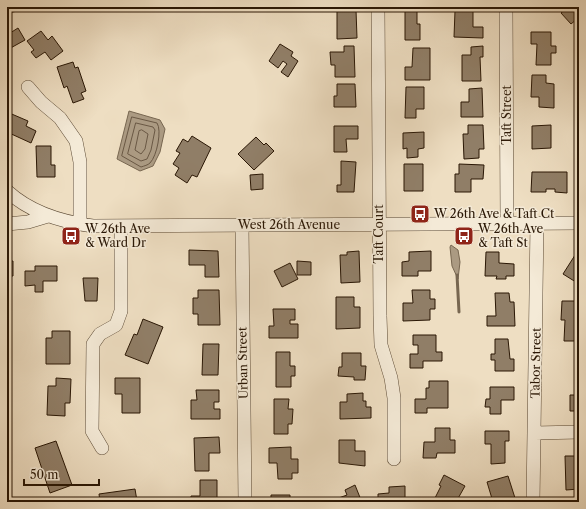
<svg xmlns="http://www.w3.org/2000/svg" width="586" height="509" viewBox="0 0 586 509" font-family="'Libre Caslon Text',serif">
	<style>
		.water { fill: #ab9a82; stroke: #776650 }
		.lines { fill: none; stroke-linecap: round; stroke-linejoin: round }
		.shore { stroke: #6a5844; stroke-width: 1 }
		.stream { stroke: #776650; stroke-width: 3 }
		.building { fill: #907e67; stroke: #2a1705 }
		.minor-casing { stroke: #5b4934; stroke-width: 14 }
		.minor { stroke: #f4ead7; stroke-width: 13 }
		.labels { text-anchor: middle; stroke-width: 3; stroke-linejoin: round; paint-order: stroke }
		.street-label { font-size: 12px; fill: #2a1705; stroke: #f4ead7 }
		.poi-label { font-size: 12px; fill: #2a1705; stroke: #f4ead7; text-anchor: start }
	</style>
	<rect width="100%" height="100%" fill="#eedec2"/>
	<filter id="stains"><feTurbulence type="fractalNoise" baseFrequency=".005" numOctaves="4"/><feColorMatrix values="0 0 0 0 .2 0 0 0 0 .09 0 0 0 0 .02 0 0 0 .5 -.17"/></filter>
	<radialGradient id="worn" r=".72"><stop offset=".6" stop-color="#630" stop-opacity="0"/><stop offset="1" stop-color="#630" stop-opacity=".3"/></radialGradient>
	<path class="water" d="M129 111 160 120 165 129 160 152 153 166 140 171 117 159Z
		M451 245 458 250 460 262 458 279 452 266 450 247Z"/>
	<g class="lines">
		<path class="shore" d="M132 117 157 123C162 130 157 156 150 163 148 165 144 166 141 167L122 156Z
			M136 123 153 127 155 130 151 150 147 159 141 161 128 154Z
			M142 130 148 134 145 149 141 154 135 150 139 131Z"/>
		<path class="stream" d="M7 13 25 7
			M457 275 459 312"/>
	</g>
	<path class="building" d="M568 7H579V21L577 19 571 24 561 13Z
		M405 9H417V24H420V40H405Z
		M356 10 357 38 337 39V11Z
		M455 11H473V27H483V38L454 37Z
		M18 28 25 40 7 50V35Z
		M41 31 48 40 52 36 63 51 51 60 45 52 36 58 31 52 34 50 27 41Z
		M531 32H551V46H556V53H551V65H536L537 44H531Z
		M280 44 293 52 291 56 298 61 288 77 281 72 287 64 283 61 278 68 269 61Z
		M344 46H354L355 77H335V65H331L330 52H344Z
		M483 46V57H480L481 81H462V55H471V47Z
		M413 48H430V80H405V67H412Z
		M73 62 75 68 78 67 86 91 81 93 84 99 73 103 67 86 64 88 57 67Z
		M532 75H546V83L554 84V108L539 107V97H531Z
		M337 84H355L356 107H334V96H337Z
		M406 87H424V109H416V118H405Z
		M482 88 483 117H461V102H469V89Z
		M7 112 28 121 26 126 36 131 31 143 7 132Z
		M468 125H483L484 149H479V158L464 159 463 134H468Z
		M551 125V148L532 149V126Z
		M334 126H358V139H346L347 152H334Z
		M424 132V148L418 149V157L407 158V148L403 149V133Z
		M192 136 211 148 197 177 192 175 187 183 175 175 179 168 173 164 180 153 176 151 183 139 188 142Z
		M256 137 264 145 266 143 274 151 254 170 238 154Z
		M36 146H51V165H55V177H37Z
		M341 161 356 162 354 192H337V185H341Z
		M404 164H423V191H404Z
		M459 164 484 165 483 179H471V192H455V174H459Z
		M532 172H567V193L555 192V189H546V192H531Z
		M263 174V189L251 190 250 175Z
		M189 250 218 251 219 277H205V265H189Z
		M359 251 360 282 341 283 340 255H347V252Z
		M431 251V271H418V276H402V262L409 261V252Z
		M486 252H499V263L514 264V276H506V279H496L497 276H485Z
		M577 252 579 253V284L563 274Z
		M7 261H13V276H7Z
		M297 261 311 262V275H297Z
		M290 263 298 279 282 287 274 271Z
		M35 266H57V281H43V292H35V285L25 286V271H35Z
		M83 278H98L97 301H85Z
		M198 290H219L220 325H198V314H193V298H198Z
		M412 290H430V299H435V309H430V320L403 321V303H413Z
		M495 293H509L510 302H514L515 326H487V316H496Z
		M336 297H354V307H360V328L336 329Z
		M562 301H578L579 333H577V341H564L565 320H561Z
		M273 309H295V320H290V324H298V338H269V326H274Z
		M143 319 163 327 148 364 125 355 134 334 137 335Z
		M52 331H70V364H46V338H52Z
		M413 335H436V352H442V361H423V368H410V354H418V345H413Z
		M495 339H508L510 359H514V371H495V360H491V354H495Z
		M203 344H219L218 375H202Z
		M276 352H290V366H295V376H291V387H276Z
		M342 353H361V366H366L365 380H354V377L338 376 339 367H342Z
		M579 366V380H576L575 367Z
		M56 378 71 379 70 403H65V416L47 415 48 386H56Z
		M115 378H140V413H122V394H115Z
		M429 381H448V408H427V413H415V399H426V388H429Z
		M490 387H514V400H501V414H490V407H485L486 399H490Z
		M196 390H219V402H214V409H220V419H191V400H197Z
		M363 393V401H366V407H371V418L340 419V402H347V394Z
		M570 395H579V411H570Z
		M274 399H289L288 409H293L292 424H288V434H274Z
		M435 428H450V440H455V453H437L436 458H423L424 442H435Z
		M485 431H509V441H505V463L491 464V444H485Z
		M219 437 220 453H209V471H195L194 438Z
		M339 440H355V451H365V466L339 463Z
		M56 441 72 485 50 493 35 448Z
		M291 447V459H298V473H292V479H278L277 463H269V448Z
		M565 456H579V489L566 490Z
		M444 475 465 486 456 502H438L434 500 441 486 439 485Z
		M508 476 515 498 513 499 514 502H493L487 482Z
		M200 480H217V502H191V496H200Z
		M355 485 361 500 357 502H334L333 500 347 495 345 490Z
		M405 486V502H378V494L389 493V487Z
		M135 489 137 501 148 500V502H100L99 494Z
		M271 495H290V502H271Z"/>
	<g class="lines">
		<g class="minor-casing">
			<path id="minor" d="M378 7 380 316 381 345 391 378 394 398V459
				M506 7 507 223
				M28 87 41 102 60 118 76 141 80 162V224
				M7 191C31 213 61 222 93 226L579 223
				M7 224 28 222 48 216
				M242 225 245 502
				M535 433 579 432
				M102 448 92 431 93 344 100 334 116 325 121 311V226
				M533 502 537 223"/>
		</g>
		<use href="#minor" class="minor"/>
	</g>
	<defs>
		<g id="bus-square" transform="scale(1)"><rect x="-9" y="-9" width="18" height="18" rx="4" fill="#8f2418" stroke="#f4ead7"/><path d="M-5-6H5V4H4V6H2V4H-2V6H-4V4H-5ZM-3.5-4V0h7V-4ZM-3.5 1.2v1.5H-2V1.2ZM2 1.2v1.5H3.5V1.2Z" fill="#fff"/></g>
	</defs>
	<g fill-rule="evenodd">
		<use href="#bus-square" x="420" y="214"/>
		<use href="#bus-square" x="71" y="236"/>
		<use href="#bus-square" x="464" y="236"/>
	</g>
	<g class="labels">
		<g class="street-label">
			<text transform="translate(507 115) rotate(-90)" y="4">Taft Street</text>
			<text x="289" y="229">West 26th Avenue</text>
			<text transform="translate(379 234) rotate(-90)" y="4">Taft Court</text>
			<text transform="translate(243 363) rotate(-91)" y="4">Urban Street</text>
			<text transform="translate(536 363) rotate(-89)" y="4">Tabor Street</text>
		</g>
		<g class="poi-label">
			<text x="434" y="218">W 26th Ave &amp; Taft Ct</text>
			<text x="85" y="233">W 26th Ave<tspan x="85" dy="14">&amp; Ward Dr</tspan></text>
			<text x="478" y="233">W 26th Ave<tspan x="478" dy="14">&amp; Taft St</tspan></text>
		</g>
	</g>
	<rect width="586" height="509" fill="none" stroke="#eedec2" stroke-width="24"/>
	<rect x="8" y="8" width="570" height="493" fill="none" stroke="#2a1705" stroke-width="2"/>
	<rect x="12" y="12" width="562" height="485" fill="none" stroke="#2a1705"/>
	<path d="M24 479v6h75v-6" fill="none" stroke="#2a1705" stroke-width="2"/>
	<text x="30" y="479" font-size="12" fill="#2a1705" stroke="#f4ead7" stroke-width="3" paint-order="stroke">50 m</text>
	<rect width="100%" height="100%" filter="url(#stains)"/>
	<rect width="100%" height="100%" fill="url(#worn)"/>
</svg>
